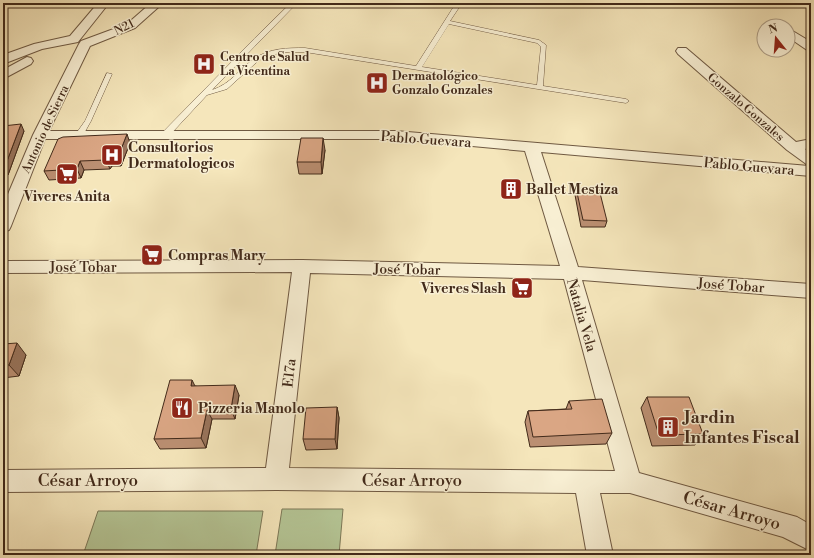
<svg xmlns="http://www.w3.org/2000/svg" width="814" height="558" viewBox="0 0 814 558" font-family="'Libre Bodoni',serif">
	<style>
		.green { fill: #b5c696; stroke: #7c7858 }
		.lines { fill: none; stroke-linecap: round; stroke-linejoin: round }
		.lane-casing { stroke: #6f5942; stroke-width: 1 }
		.street-casing { stroke: #6f5942; stroke-width: 2 }
		.lane { fill: #f8efd3; fill-rule: evenodd }
		.street { fill: #f8efd3; fill-rule: evenodd }
		.wall { fill: #bb8f72; stroke: #422a1a }
		.shaded-wall { fill: #99745c; stroke: #422a1a }
		.building { fill: #daa684; stroke: #422a1a }
		.labels { text-anchor: middle; stroke-width: 3; stroke-linejoin: round; paint-order: stroke }
		.far-street-label { font-size: 12px; fill: #422a1a; stroke: #f8efd3 }
		.far-poi-label { font-size: 12px; font-weight: bold; fill: #422a1a; stroke: #f8efd3; text-anchor: start }
		.street-label { font-size: 14px; fill: #422a1a; stroke: #f8efd3 }
		.poi-label { font-size: 14px; font-weight: bold; fill: #422a1a; stroke: #f8efd3; text-anchor: start }
		.near-poi-label { font-size: 17px; font-weight: bold; fill: #422a1a; stroke: #f8efd3; text-anchor: start }
		.near-street-label { font-size: 17px; fill: #422a1a; stroke: #f8efd3 }
	</style>
	<rect width="100%" height="100%" fill="#f5e6bb"/>
	<filter id="stains"><feTurbulence type="fractalNoise" baseFrequency=".005" numOctaves="4"/><feColorMatrix values="0 0 0 0 .2 0 0 0 0 .09 0 0 0 0 .02 0 0 0 .5 -.17"/></filter>
	<radialGradient id="worn" r=".72"><stop offset=".6" stop-color="#630" stop-opacity="0"/><stop offset="1" stop-color="#630" stop-opacity=".3"/></radialGradient>
	<path class="green" d="M282 509H343L339 555H275Z
		M98 511H263L256 555H83Z"/>
	<g class="lines">
		<g class="lane-casing">
			<path id="lane" d="M291 3H297L212 90C231 84 239 69 254 59 269 48 288 48 305 48L416 66 456 3H462L450 21 539 40 546 45 543 86 626 99 629 101 626 103 305 52H288L269 55 258 61 227 89 207 95 168 137H162V133L254 39ZM449 24 537 43 541 47 537 85 422 67Z
				M107 73 112 74 91 121 82 137H76L75 135 85 121Z"/>
		</g>
		<g class="street-casing">
			<path id="street" d="M98 3H109L78 42 42 49 3 64V55L34 44 70 36Z
				M151 3H163L135 28 90 46 49 131H396L809 166 787 150 678 54 676 51 678 48H686L796 142 811 139V147L805 149 811 154V176L541 152 578 267 811 284V298L582 280 639 473 797 517 811 525V551L783 537 630 493H600L613 555H587L576 493 276 490 3 492V470L266 468 292 272 3 273V261L302 260 560 266 525 151 396 139H45L11 226 9 230 3 232V206L33 135 79 44 81 41 127 24ZM310 273 564 279 615 471 289 468Z
				M791 30 811 42V51L807 50 788 37V31Z
				M27 57 31 58 33 61 31 64 3 79V70Z"/>
		</g>
		<use href="#lane" class="lane"/>
		<use href="#street" class="street"/>
	</g>
	<path class="wall" d="M3 126 24 131 8 175 3 176Z
		M130 143 121 166H112L110 169 84 170 81 178 49 180 44 171Z
		M325 150 322 174H299L297 162Z
		M576 188 607 221 605 227H581L575 195Z
		M3 344 26 355 19 376 3 378Z
		M195 386 239 395 235 419H212L206 448 160 449 154 439Z
		M647 397 703 434 695 445 652 446 641 408Z
		M569 401 612 433 606 444 530 447 525 422 528 411 566 409Z
		M337 407 339 418 337 449 306 450 303 439Z"/>
	<path class="shaded-wall" d="M21 124 24 131 8 175 4 169Z
		M127 134 130 143 121 166 118 157Z
		M323 138 325 150 322 174 321 162Z
		M108 157 112 166 110 169 106 160Z
		M80 161 84 170 81 178 77 169Z
		M17 343 26 355 19 376 9 365Z
		M192 380 197 390 191 386Z
		M235 385 239 395 235 419 231 409Z
		M337 407 339 418 337 449 335 439Z
		M207 410 212 419 206 448 201 438Z"/>
	<path class="building" d="M21 124 4 169H3V126Z
		M127 134 118 157H108L106 160 80 161 77 169 44 171 58 139 63 137Z
		M301 138H323L321 162H297Z
		M576 188 599 189 607 221 583 220Z
		M17 343 9 365H3V344Z
		M170 380H192L191 386 235 385 231 409 207 410 201 438 154 439Z
		M647 397H689L703 434 659 435Z
		M602 399 612 433 533 437 528 411 572 409 569 401Z
		M337 407 335 439H303L306 408Z"/>
	<defs>
		<g id="hospital-square" transform="scale(1.15)"><rect x="-9" y="-9" width="18" height="18" rx="4" fill="#8f2418" stroke="#f8efd3"/><path d="M-5-5h3v3.5h4V-5h3V5h-3V1.5h-4V5h-3Z" fill="#fff"/></g>
		<g id="supermarket-square" transform="scale(1.15)"><rect x="-9" y="-9" width="18" height="18" rx="4" fill="#8f2418" stroke="#f8efd3"/><path d="M-6-5.5h2.5l.6 2H6L4.5 2H-2.5L-4.4-4H-6ZM-1.5 3.2a1.3 1.3 0 1 0 .1 0ZM3 3.2a1.3 1.3 0 1 0 .1 0Z" fill="#fff"/></g>
		<g id="building-square" transform="scale(1.15)"><rect x="-9" y="-9" width="18" height="18" rx="4" fill="#8f2418" stroke="#f8efd3"/><path d="M-4-6H4V6H1V3H-1V6H-4ZM-2.5-4.3h1.7v1.8h-1.7ZM.8-4.3h1.7v1.8H.8ZM-2.5-1h1.7V.8h-1.7ZM.8-1h1.7V.8H.8Z" fill="#fff"/></g>
		<g id="restaurant-square" transform="scale(1.15)"><rect x="-9" y="-9" width="18" height="18" rx="4" fill="#8f2418" stroke="#f8efd3"/><path d="M-5-6h1v4h1v-4h1v4h1v-4h1v5L-1.5 .5V6h-2V.5L-5-1ZM5-6V6H3V1.5H1.5Q1.5-4 5-6Z" fill="#fff"/></g>
	</defs>
	<g fill-rule="evenodd">
		<use href="#hospital-square" x="204" y="64"/>
		<use href="#hospital-square" x="377" y="83"/>
		<use href="#hospital-square" x="112" y="155"/>
		<use href="#supermarket-square" x="67" y="174"/>
		<use href="#building-square" x="511" y="189"/>
		<use href="#supermarket-square" x="152" y="255"/>
		<use href="#supermarket-square" x="522" y="288"/>
		<use href="#restaurant-square" x="182" y="408"/>
		<use href="#building-square" x="668" y="427"/>
	</g>
	<g class="labels">
		<g class="far-street-label">
			<text transform="translate(124 27) rotate(-27)" y="4">N21</text>
			<text transform="translate(746 107) rotate(41)" y="4">Gonzalo Gonzales</text>
			<text transform="translate(45 129) rotate(-65)" y="4">Antonio de Sierra</text>
		</g>
		<g class="far-poi-label">
			<text x="220" y="61">Centro de Salud<tspan x="220" dy="14">La Vicentina</tspan></text>
			<text x="392" y="80">Dermatológico<tspan x="392" dy="14">Gonzalo Gonzales</tspan></text>
		</g>
		<g class="street-label">
			<text transform="translate(426 139) rotate(4)" y="5">Pablo Guevara</text>
			<text transform="translate(749 166) rotate(5)" y="5">Pablo Guevara</text>
			<text x="83" y="272">José Tobar</text>
			<text transform="translate(407 269) rotate(1)" y="5">José Tobar</text>
			<text transform="translate(731 285) rotate(4)" y="5">José Tobar</text>
			<text transform="translate(582 315) rotate(74)" y="5">Natalia Vela</text>
			<text transform="translate(289 373) rotate(-83)" y="5">E17a</text>
		</g>
		<g class="poi-label">
			<text x="128" y="152">Consultorios<tspan x="128" dy="16">Dermatologicos</tspan></text>
			<text x="526" y="194">Ballet Mestiza</text>
			<text x="67" y="201" text-anchor="middle">Viveres Anita</text>
			<text x="168" y="260">Compras Mary</text>
			<text x="506" y="293" text-anchor="end">Viveres Slash</text>
			<text x="198" y="413">Pizzeria Manolo</text>
		</g>
		<g class="near-poi-label">
			<text x="684" y="423">Jardin<tspan x="684" dy="20">Infantes Fiscal</tspan></text>
		</g>
		<g class="near-street-label">
			<text x="88" y="486">César Arroyo</text>
			<text x="412" y="486">César Arroyo</text>
			<text transform="translate(732 510) rotate(16)" y="6">César Arroyo</text>
		</g>
	</g>
	<rect width="814" height="558" fill="none" stroke="#f5e6bb" stroke-width="16"/>
	<rect x="4" y="4" width="806" height="550" fill="none" stroke="#422a1a" stroke-width="2"/>
	<rect x="8" y="8" width="798" height="542" fill="none" stroke="#422a1a"/>
	<g transform="translate(776 38) rotate(343)"><circle r="19" fill="#f8efd3" stroke="#afa089"/>
	<path d="M0-3L7 15L0 10L-7 15Z" fill="#8f2418"/>
	<text y="-6" font-size="11" font-weight="bold" text-anchor="middle" fill="#422a1a">N</text>
	</g>
	<rect width="100%" height="100%" filter="url(#stains)"/>
	<rect width="100%" height="100%" fill="url(#worn)"/>
</svg>
